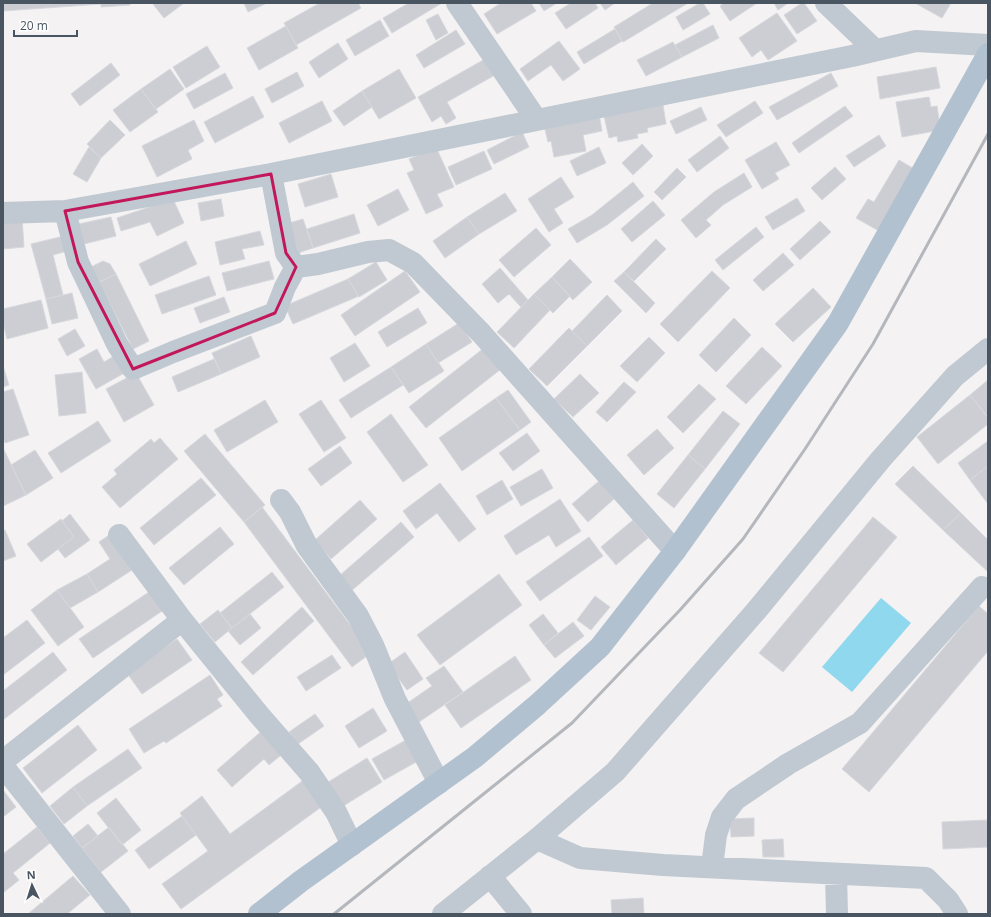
<svg xmlns="http://www.w3.org/2000/svg" width="991" height="917" viewBox="0 0 991 917" font-family="'Open Sans',sans-serif">
	<style>
		.water { fill: #8fd8ed }
		.building { fill: #ccced4; stroke: #d6d8dd }
		.lines { fill: none; stroke-linecap: round; stroke-linejoin: round }
		.minor { stroke: #c0c9d1; stroke-width: 22 }
		.major { stroke: #b2c1d0; stroke-width: 22 }
		.rail { stroke: #b4b7bc; stroke-width: 3 }
		.marked { fill: none; stroke: #c2185b; stroke-width: 3; stroke-linejoin: round }
	</style>
	<rect width="100%" height="100%" fill="#f4f2f2"/>
	<path class="water" d="M881 598 911 623 852 692 822 667Z"/>
	<path class="building" d="M3 3H101V4L3 11Z
		M101 3H130V5L101 7Z
		M154 3H184L164 18 153 4Z
		M244 3H267L248 12Z
		M320 3H358L361 8 296 45 284 23Z
		M409 3H442L392 33 383 18Z
		M501 3H531L536 11 497 34 484 14Z
		M539 3H557L544 11Z
		M571 3H595L598 8 566 29 555 13Z
		M600 3H615L605 10Z
		M653 3H688L623 42 614 27Z
		M700 3H703L710 14 683 30 676 17Z
		M724 3H757L730 21 720 6Z
		M774 3H788L778 10Z
		M802 3H804L817 21 797 34 784 15Z
		M915 3H951L942 18Z
		M777 13 797 41 768 60 761 50 752 57 739 38Z
		M438 14 448 33 436 40 426 20Z
		M380 20 389 36 355 56 346 40Z
		M713 25 719 38 682 57 675 45Z
		M286 26 298 48 259 70 247 48Z
		M615 29 622 41 584 64 577 52Z
		M456 30 465 44 424 68 416 55Z
		M559 41 580 69 563 81 551 65 528 81 520 69Z
		M673 42 682 57 646 76 637 60Z
		M338 43 348 59 319 78 309 62Z
		M207 46 220 67 186 88 173 67Z
		M485 59 495 75 447 102 456 118 446 124 441 116 432 122 418 97Z
		M111 63 120 75 80 106 71 94Z
		M936 67 940 88 880 99 877 77Z
		M170 69 184 89 156 109 141 89Z
		M399 69 416 98 379 119 362 91Z
		M297 72 304 86 272 103 265 89Z
		M225 73 233 88 194 109 186 94Z
		M831 73 838 86 777 120 769 107Z
		M141 89 158 112 130 132 113 110Z
		M362 91 372 107 344 126 333 111Z
		M253 96 264 117 215 143 204 122Z
		M929 97 931 107 937 106 940 127 934 128 935 131 902 137 896 102Z
		M322 101 332 121 289 143 279 123Z
		M755 101 763 113 726 137 717 125Z
		M663 105 666 124 647 128 648 132 637 134 638 138 618 142 617 136 609 138 604 116Z
		M845 106 853 116 799 153 792 143Z
		M701 107 707 120 676 134 670 121Z
		M599 114 602 131 583 135 586 151 554 157 551 141 548 142 544 125Z
		M110 120 125 135 101 158 87 144Z
		M194 120 204 141 188 150 192 159 157 177 142 146Z
		M522 132 529 147 494 164 487 150Z
		M879 135 886 146 854 167 846 156Z
		M720 136 729 148 697 172 688 160Z
		M776 142 790 165 775 173 779 179 762 189 745 160Z
		M642 144 653 156 633 175 622 163Z
		M89 147 101 158 87 182 73 174Z
		M436 147 454 187 437 194 443 206 426 214 407 173 414 170 409 159Z
		M599 147 606 163 577 176 570 161Z
		M484 151 492 169 456 185 448 167Z
		M899 160 916 170 879 231 856 218 868 199 874 202Z
		M835 167 846 179 822 200 811 188Z
		M677 168 686 177 662 200 654 192Z
		M744 173 752 187 723 205 706 220 711 225 696 238 681 220 714 192Z
		M331 174 338 197 305 207 298 184Z
		M561 177 574 197 554 209 563 223 549 232 528 199Z
		M633 182 644 196 607 225 577 243 568 229 592 215Z
		M398 189 409 210 378 226 367 205Z
		M505 193 517 211 479 234 467 217Z
		M797 198 805 211 773 230 765 217Z
		M173 199 184 223 157 236 150 222 121 231 117 218Z
		M221 199 224 216 201 221 198 203Z
		M653 201 665 215 632 242 621 229Z
		M354 214 360 233 313 248 307 229Z
		M111 217 116 236 84 244 79 224Z
		M467 217 479 234 445 258 433 241Z
		M22 218 24 247 3 249V220Z
		M303 219 313 248 295 254 286 224Z
		M820 221 831 232 800 260 790 249Z
		M756 227 764 237 723 270 715 260Z
		M536 228 551 245 514 277 499 260Z
		M260 231 264 245 242 249 245 259 220 265 215 242Z
		M64 236 67 251 53 255 63 295 46 299 31 244Z
		M656 239 666 249 634 281 624 272Z
		M186 241 197 264 150 286 139 264Z
		M783 253 794 265 763 291 753 280Z
		M570 259 592 282 573 300 552 277Z
		M103 261 110 264 116 274 99 282 91 267Z
		M269 261 274 279 227 291 222 273Z
		M376 262 387 280 359 297 348 279Z
		M500 268 528 300 521 307 509 294 498 303 482 284Z
		M405 271 420 292 355 336 341 315Z
		M712 271 730 288 678 342 660 324Z
		M624 272 655 303 646 313 614 281Z
		M116 274 149 341 133 349 99 282Z
		M209 276 216 295 162 314 155 295Z
		M552 277 570 296 553 313 534 294Z
		M348 279 359 296 293 324 285 306Z
		M813 288 831 307 793 342 775 324Z
		M72 293 78 318 52 324 46 299Z
		M534 294 550 310 514 348 497 332Z
		M607 295 622 311 587 346 572 331Z
		M224 297 230 312 200 323 194 308Z
		M41 300 48 328 7 339 3 323V309Z
		M418 308 427 323 387 347 378 332Z
		M734 318 751 335 716 372 699 355Z
		M459 323 472 342 438 363 426 344Z
		M569 328 587 346 547 386 529 369Z
		M75 329 85 346 67 356 58 339Z
		M251 336 260 357 221 374 212 353Z
		M649 337 665 353 637 382 620 366Z
		M355 343 370 366 344 382 330 358Z
		M426 344 444 371 409 393 391 367Z
		M762 347 782 366 746 404 726 386Z
		M484 348 501 369 426 428 409 407Z
		M97 349 104 362 116 355 126 372 96 389 79 359Z
		M214 359 221 374 178 392 172 377Z
		M3 366 9 385 3 387Z
		M391 367 403 385 351 418 339 400Z
		M82 372 86 413 59 416 55 375Z
		M136 373 154 405 124 422 106 389Z
		M580 374 599 393 573 417 554 399Z
		M988 380V415L987 416 970 395Z
		M624 382 636 392 607 422 596 412Z
		M699 384 716 399 683 433 667 417Z
		M13 389 29 435 5 443 3 437V392Z
		M508 390 531 422 520 430 496 398Z
		M970 395 988 418V424L938 464 917 437Z
		M496 398 520 430 462 471 439 438Z
		M265 400 278 422 227 452 214 430Z
		M321 400 346 438 324 452 299 414Z
		M723 411 740 424 705 469 688 455Z
		M391 414 428 465 403 482 367 432Z
		M98 421 111 441 61 473 48 453Z
		M657 429 674 448 644 475 627 455Z
		M527 433 540 451 513 471 499 453Z
		M205 434 265 505 244 522 184 451Z
		M160 438 178 459 120 508 102 487 117 474 114 470 151 439 154 443Z
		M988 441V466L970 480 958 463Z
		M340 446 352 463 321 486 308 469Z
		M3 448 26 495 3 506Z
		M35 450 53 478 26 495 11 465Z
		M688 455 705 469 674 508 657 494Z
		M913 466 961 513 943 530 895 484Z
		M988 466V504L970 480Z
		M542 469 553 488 521 506 510 487Z
		M201 478 216 495 154 545 140 528Z
		M502 480 513 499 487 515 476 496Z
		M599 481 614 499 588 522 572 504Z
		M440 483 476 529 459 542 437 513 416 529 403 511Z
		M560 499 581 531 556 547 549 535 516 555 504 536Z
		M360 500 377 519 331 559 315 540Z
		M262 507 371 653 352 667 244 522Z
		M961 513 988 540V572L943 530Z
		M70 514 90 540 65 558 58 549 74 537 62 521Z
		M873 517 897 537 783 672 759 653Z
		M61 519 74 537 41 562 27 544Z
		M633 520 648 538 616 565 601 547Z
		M401 522 414 537 350 592 338 577Z
		M220 527 234 544 184 585 169 568Z
		M5 530 16 556 3 561V531Z
		M112 533 135 568 98 592 87 574 110 559 99 542Z
		M589 537 603 556 540 601 526 582Z
		M272 572 284 587 232 628 220 613Z
		M87 574 98 592 70 608 57 590Z
		M499 574 522 605 440 665 417 635Z
		M57 590 84 627 58 646 31 610Z
		M152 590 165 609 93 658 79 639Z
		M595 596 610 607 591 630 577 620Z
		M979 606 988 614V651L869 792 842 769Z
		M302 607 314 621 253 675 241 662Z
		M218 610 232 628 215 642 200 624Z
		M250 614 261 628 240 645 228 631Z
		M543 614 558 633 544 645 529 625Z
		M27 620 45 643 3 675V638Z
		M573 622 584 636 555 658 544 645Z
		M177 639 192 660 142 694 127 673Z
		M53 652 67 670 3 720V691Z
		M405 652 423 679 407 690 388 664Z
		M332 655 341 668 306 691 297 677Z
		M515 656 531 680 461 728 445 705Z
		M444 666 463 692 419 722 406 704 432 686 426 678Z
		M210 675 223 695 217 699 222 706 166 743 164 741 144 753 129 729Z
		M373 708 387 731 359 748 345 726Z
		M315 714 324 726 298 744 289 732Z
		M78 725 97 750 42 793 23 768Z
		M265 728 286 751 269 765 264 759 232 787 217 770Z
		M406 740 418 761 384 780 372 759Z
		M128 749 142 768 87 806 73 787Z
		M367 758 382 782 340 808 325 784Z
		M305 779 324 805 181 909 162 884 208 851 180 813 202 796 230 834Z
		M73 787 87 806 64 824 50 806Z
		M3 790 16 807 3 817Z
		M116 798 141 830 122 845 97 813Z
		M182 816 196 835 149 869 135 850Z
		M754 818V836L731 837 730 819Z
		M988 820V847L943 849 942 822Z
		M88 824 98 836 82 848 73 836Z
		M37 827 50 843 13 873 19 880 3 893V854Z
		M109 827 128 851 101 872 82 848Z
		M783 839 784 857H763L762 840Z
		M73 876 90 895 67 914H28Z
		M643 898 644 913 612 914 611 900Z"/>
	<g class="lines">
		<path class="minor" d="M457 3 536 119
			M826 3 875 50
			M271 174 286 253 296 267 318 264 368 252 389 250 413 263 481 333 675 551
			M65 211 78 262 117 344 133 369 173 352 275 313 285 287 296 267
			M3 213 65 211 271 174 852 56 916 41 988 45
			M281 500 290 512 307 546 358 616 373 645 395 699 439 783
			M119 535 182 620 260 716 309 772 336 812 352 845
			M3 761 182 620
			M3 766 120 914
			M537 839 580 858 663 865 926 878 948 900 957 914
			M712 867 716 835 722 817 736 799 788 764 860 723 982 587
			M836 874 837 914
			M490 876 521 914
			M443 914 537 839 615 772 756 611 881 459 955 376 988 349"/>
		<path class="major" d="M259 914 301 881 475 757 537 705 600 647 675 551 838 323 988 54"/>
		<path class="rail" d="M334 914 572 723 680 610 743 539 805 449 873 344 988 134"/>
	</g>
	<path class="marked" d="M271 174 286 253 296 267 275 313 133 369 78 262 65 211Z"/>
	<rect width="991" height="917" fill="none" stroke="#495560" stroke-width="8"/>
	<g transform="translate(32 885) rotate(356)" stroke="#ffffff" stroke-width="3" paint-order="stroke">
	<path d="M0-3L7 15L0 10L-7 15Z" fill="#495560"/>
	<text y="-6" font-size="11" font-weight="bold" text-anchor="middle" fill="#495560">N</text>
	</g>
	<path d="M14 30v6h63v-6" fill="none" stroke="#495560" stroke-width="2"/>
	<text x="20" y="30" font-size="12" fill="#495560" stroke="#ffffff" stroke-width="3" paint-order="stroke">20 m</text>
</svg>
